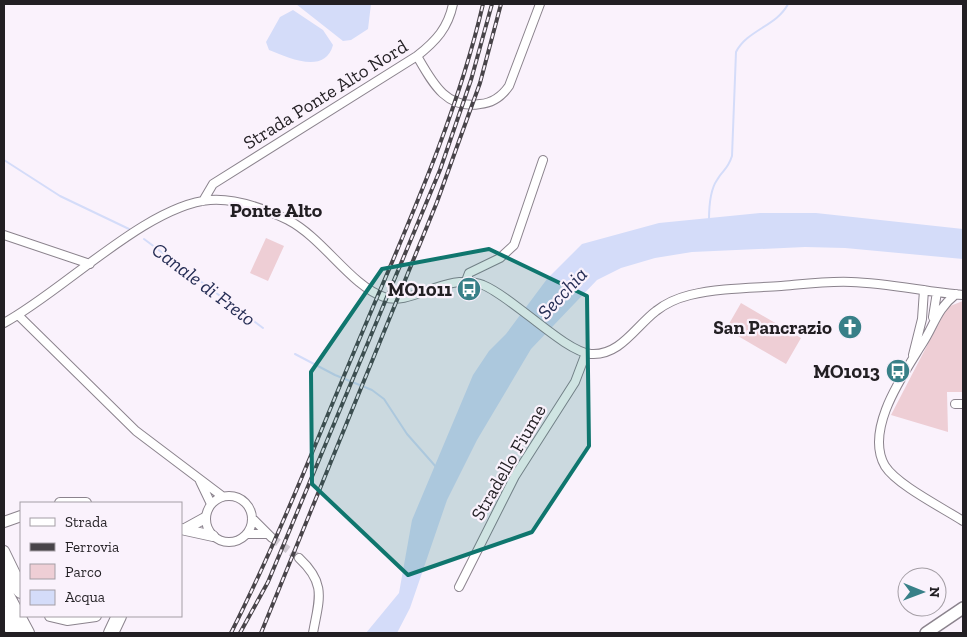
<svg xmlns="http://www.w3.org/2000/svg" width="967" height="637" viewBox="0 0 967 637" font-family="'Zilla Slab',serif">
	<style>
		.green { fill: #eeced5 }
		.water { fill: #d4dcf9 }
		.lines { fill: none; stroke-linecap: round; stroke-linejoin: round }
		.stream { stroke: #d4dcf9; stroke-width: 2 }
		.street-tunnel { stroke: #cfc8d1; stroke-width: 8; stroke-dasharray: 8 4; stroke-linecap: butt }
		.street-casing { stroke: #8b838d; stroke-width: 10 }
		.secondary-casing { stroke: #8b838d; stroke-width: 12 }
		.primary-casing { stroke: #8b838d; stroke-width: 14 }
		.highway-casing { stroke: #8b838d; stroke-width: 16 }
		.street { stroke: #fff; stroke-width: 8 }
		.secondary { stroke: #fff; stroke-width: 10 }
		.primary { stroke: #fff; stroke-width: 11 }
		.highway { stroke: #fff; stroke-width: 14 }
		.rail-casing { stroke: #484449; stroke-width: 4 }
		.rail { stroke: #faf2fc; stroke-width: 2; stroke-dasharray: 5.5; stroke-linecap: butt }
		.marked { fill: #0f766e; fill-opacity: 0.2; stroke: #0f766e; stroke-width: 4; stroke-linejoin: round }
		.labels { text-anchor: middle; stroke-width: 4.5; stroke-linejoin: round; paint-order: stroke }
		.street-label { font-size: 19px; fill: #221f23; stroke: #faf2fc }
		.poi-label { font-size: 19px; font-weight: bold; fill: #221f23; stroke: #faf2fc; text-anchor: end }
		.neighbourhood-label { font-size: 20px; font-weight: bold; fill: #221f23; stroke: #faf2fc }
		.water-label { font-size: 20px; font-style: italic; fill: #262e55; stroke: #faf2fc }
	</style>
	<rect width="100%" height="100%" fill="#faf2fc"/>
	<path class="green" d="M266 238 284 246 268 281 250 273Z
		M963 301V392H947L948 432 891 415 945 311 950 306Z
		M741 303 801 338 786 364 726 329Z"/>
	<path class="water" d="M296 4H371L368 29 351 40 343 41Z
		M293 10 323 30 333 45C325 75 289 58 269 50L266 42 280 17Z
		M760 213H816L963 229V259L845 248 805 247 692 252 655 258 621 268 597 280 531 349 477 440 447 500 410 608 397 633H366L399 593 412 520 473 375 489 351 506 334 547 279 582 244 659 223Z"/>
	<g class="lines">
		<path class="stream" d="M4 160 60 196 129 229
			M709 220C709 208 710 190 717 180 723 169 727 171 732 156L736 52C747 30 777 26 788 4
			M144 239 263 328
			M295 354 335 375 372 390 384 399 407 434 437 468"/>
		<path class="street-tunnel" d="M272 538 299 558"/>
		<g class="street-casing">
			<path id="street" d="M417 56C432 82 446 110 480 104 493 103 502 96 509 86L540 4
				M203 201 213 184 417 56C436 41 448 28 453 4
				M4 235 90 264
				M466 281 469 273 500 258 514 245 543 160
				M956 294C936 310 935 324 922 344 903 375 864 430 885 466 897 485 943 508 963 521
				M18 315 136 431 222 496
				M933 317 937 292
				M4 323C62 292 147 205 210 200 236 198 265 209 288 220 323 238 351 286 384 297 411 307 447 271 483 285 514 298 565 352 591 354 620 356 636 326 656 311 666 303 678 298 690 295 719 288 751 288 781 286 804 284 828 281 851 282 889 283 926 292 963 295
				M913 355 922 319 924 290
				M955 404H963
				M200 481 211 504
				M206 519a23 23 0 1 1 46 0a23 23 0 1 1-46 0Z
				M252 518 272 538
				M247 534H267
				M299 558C327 584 319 599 313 633
				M459 587 515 476 575 382 586 353"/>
		</g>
		<g class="secondary-casing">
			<path id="secondary" d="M60 503H86
				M4 522 21 516
				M181 529 213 536
				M185 529 205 518
				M4 551 20 584
				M50 616 67 620 96 616"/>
		</g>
		<g class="primary-casing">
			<path id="primary" d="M926 633 963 608"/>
		</g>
		<g class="highway-casing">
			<path id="highway" d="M4 571 21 591
				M4 590 27 633
				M4 614 14 633
				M111 633 119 616"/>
		</g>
		<use href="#street" class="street"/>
		<use href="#secondary" class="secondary"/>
		<use href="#primary" class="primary"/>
		<use href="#highway" class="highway"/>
		<g class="rail-casing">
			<path id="rail" d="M231 633C280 536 319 434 362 333 407 226 457 117 483 4
				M240 633 268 582 440 170 471 80 492 4
				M261 633 437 202 480 83 501 4"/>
		</g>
		<use href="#rail" class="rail"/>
	</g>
	<path class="marked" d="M489 249 587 296 589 446 532 532 408 575 312 484 311 372 382 269Z"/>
	<defs>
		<g id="bus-disc" transform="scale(1.25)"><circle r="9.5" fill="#388088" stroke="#faf2fc"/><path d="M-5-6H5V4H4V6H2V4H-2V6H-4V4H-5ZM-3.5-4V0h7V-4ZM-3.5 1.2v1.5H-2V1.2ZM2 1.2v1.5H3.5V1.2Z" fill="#fff"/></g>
		<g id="church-disc" transform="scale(1.25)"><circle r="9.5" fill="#388088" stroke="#faf2fc"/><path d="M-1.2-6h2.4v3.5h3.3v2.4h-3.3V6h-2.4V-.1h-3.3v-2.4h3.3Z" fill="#fff"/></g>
	</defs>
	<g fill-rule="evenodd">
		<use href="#bus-disc" x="469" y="289"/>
		<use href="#church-disc" x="850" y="327"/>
		<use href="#bus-disc" x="898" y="371"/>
	</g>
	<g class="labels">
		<g class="street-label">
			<text transform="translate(325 94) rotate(-32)" y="7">Strada Ponte Alto Nord</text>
			<text transform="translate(508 462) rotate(-60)" y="7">Stradello Fiume</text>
		</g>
		<g class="poi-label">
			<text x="452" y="296">MO1011</text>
			<text x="832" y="334">San Pancrazio</text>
			<text x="880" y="378">MO1013</text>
		</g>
		<g class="neighbourhood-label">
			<text x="276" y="217">Ponte Alto</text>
		</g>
		<g class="water-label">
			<text transform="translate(204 284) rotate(37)" y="7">Canale di Freto</text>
			<text transform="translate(562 293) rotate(-47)" y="7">Secchia</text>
		</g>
	</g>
	<rect width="967" height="637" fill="none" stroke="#221f23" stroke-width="10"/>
	<rect x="20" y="502" width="162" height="115" fill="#faf2fc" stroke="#a49ea5"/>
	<rect x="30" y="518" width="25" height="8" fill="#ffffff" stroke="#a49ea5"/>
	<text x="65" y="527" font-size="15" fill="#221f23">Strada</text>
	<rect x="30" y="543" width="25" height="8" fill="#484449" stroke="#a49ea5"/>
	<text x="65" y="552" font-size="15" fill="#221f23">Ferrovia</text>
	<rect x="30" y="564" width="25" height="15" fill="#eeced5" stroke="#a49ea5"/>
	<text x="65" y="577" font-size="15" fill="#221f23">Parco</text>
	<rect x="30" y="590" width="25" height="15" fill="#d4dcf9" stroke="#a49ea5"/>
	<text x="65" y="602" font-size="15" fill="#221f23">Acqua</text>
	<g transform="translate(922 592) rotate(91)"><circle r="24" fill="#faf2fc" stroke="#a49ea5"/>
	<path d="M0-4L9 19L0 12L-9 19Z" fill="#388088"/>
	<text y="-8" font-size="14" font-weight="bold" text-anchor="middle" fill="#221f23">N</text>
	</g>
</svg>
